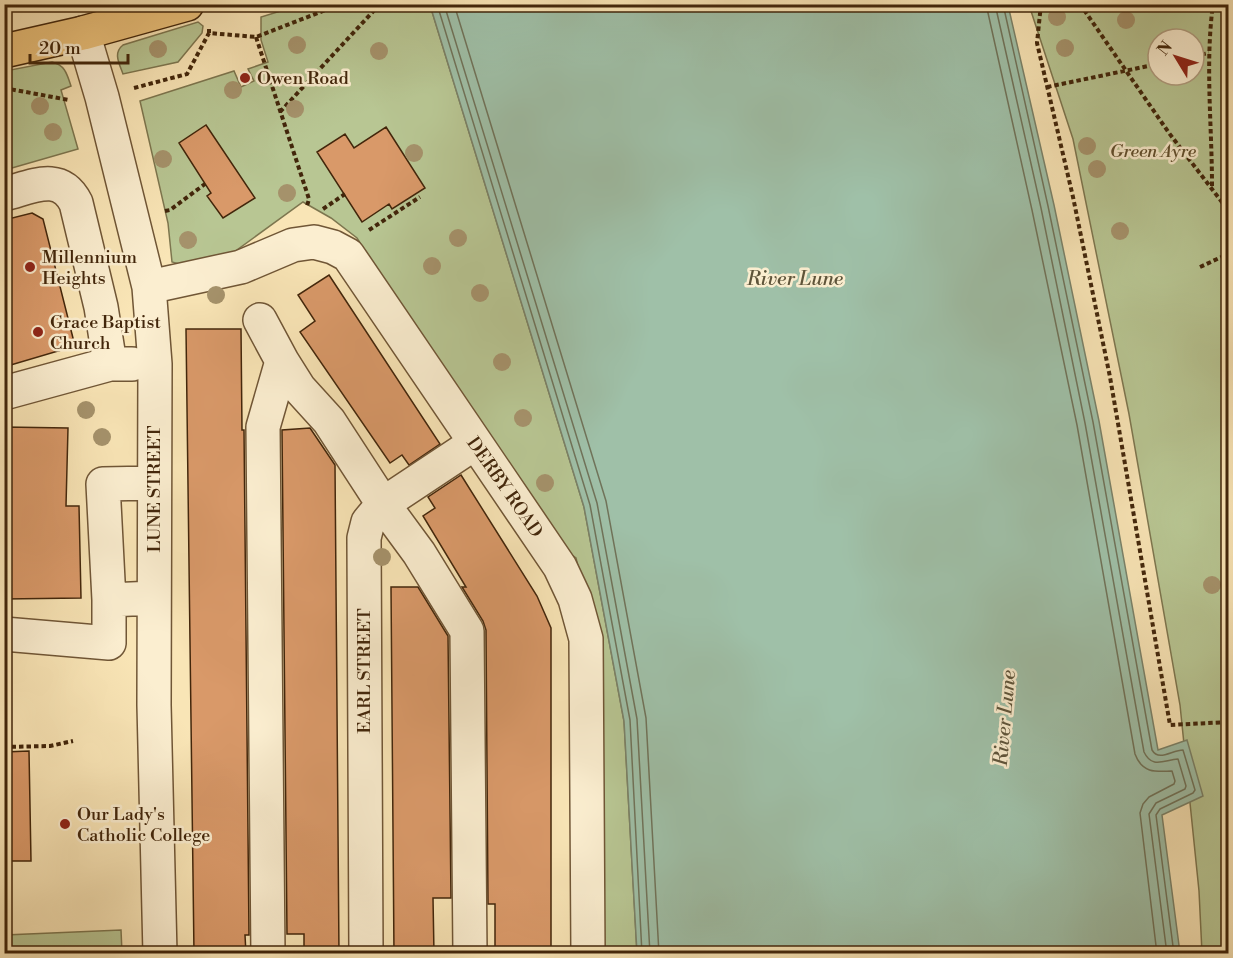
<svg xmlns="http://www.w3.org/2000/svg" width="1233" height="958" viewBox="0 0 1233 958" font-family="'Libre Bodoni',serif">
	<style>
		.green { fill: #b8c693; stroke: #7d764f; stroke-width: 1.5; fill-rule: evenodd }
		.water { fill: #9fc0a8; stroke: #7a8269; stroke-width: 1.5 }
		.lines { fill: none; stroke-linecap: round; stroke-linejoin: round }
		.shore { stroke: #70735a; stroke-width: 1.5 }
		.building { fill: #d99969; stroke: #42260b; stroke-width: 1.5 }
		.minor-casing { stroke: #705636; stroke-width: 36 }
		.major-casing { stroke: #42260b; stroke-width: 36 }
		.path { stroke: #42260b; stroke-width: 4; stroke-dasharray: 4.5 3; stroke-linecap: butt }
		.minor { stroke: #fbeed0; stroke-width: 33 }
		.major { stroke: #ecc27b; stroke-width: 33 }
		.tree { fill: #a5926b }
		.poi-dot { fill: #8f2418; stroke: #fbeed0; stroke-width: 2 }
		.labels { text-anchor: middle; stroke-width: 5; stroke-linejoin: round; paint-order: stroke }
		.poi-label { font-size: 18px; fill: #42260b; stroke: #fbeed0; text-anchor: start }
		.park-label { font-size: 18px; font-style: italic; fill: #604e2d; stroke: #fbeed0 }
		.street-label { font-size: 18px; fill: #42260b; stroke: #fbeed0 }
		.water-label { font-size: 20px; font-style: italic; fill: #5e543a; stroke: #fbeed0 }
	</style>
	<rect width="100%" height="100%" fill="#f9e5b6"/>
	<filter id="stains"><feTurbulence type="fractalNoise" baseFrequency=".00333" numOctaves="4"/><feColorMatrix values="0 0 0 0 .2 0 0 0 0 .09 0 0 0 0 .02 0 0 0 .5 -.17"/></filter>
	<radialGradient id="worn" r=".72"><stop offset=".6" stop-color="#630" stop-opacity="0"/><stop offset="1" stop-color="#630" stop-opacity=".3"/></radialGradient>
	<path class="green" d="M300 5H430L584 507 624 721 637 953H601L591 624 576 558 552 541 357 238 331 218 303 202 234 252 179 264 172 262 168 223 140 101 234 71 241 87 254 81 248 69 268 62 261 40V17Z
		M1029 5H1228V953H1202L1199 891 1180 705 1129 414 1073 139ZM1158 39H1194V75H1158Z
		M198 22 203 26 202 33 178 62 123 74C119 63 113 53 123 45Z
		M52 62C65 65 67 74 71 86L61 90 78 149 5 170V71Z
		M121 930 122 953H5V935Z"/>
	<path class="water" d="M430 5H1008L1054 205 1099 421 1158 750 1187 740 1203 796 1162 815 1180 953H637L624 721 584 507Z"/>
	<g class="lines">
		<path class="shore" d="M437 4 590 505 630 720 642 954
			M444 4 597 503 637 719 650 954
			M454 4 606 501 646 718 659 954
			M986 4 1032 210 1077 425 1135 754C1142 773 1155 772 1172 771L1175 781 1174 784 1149 797 1143 804 1140 813 1157 954
			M995 4 1041 208 1085 423 1144 752C1152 769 1164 760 1178 759L1186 786 1185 789 1156 803 1149 814 1167 954
			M1003 4 1048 206 1093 422 1152 750C1159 762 1172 750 1183 750L1195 790 1193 793 1160 809 1156 815 1174 954"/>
	</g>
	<path class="building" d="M206 125 255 198 223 218 207 196 211 193 179 143Z
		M386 127 425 188 392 209 389 204 362 222 317 152 345 134 354 148Z
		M32 213 43 219 75 346 4 367V220Z
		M329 275 440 444 409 465 402 455 390 463 300 332 315 321 298 295Z
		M186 329H241L242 430H244L249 935H245L246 954H194Z
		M4 427 68 428 66 506H79L81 598 4 599Z
		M310 428 335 465 339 954H304V934H287L282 430Z
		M461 475 537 596 551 628V954H511V949H495V904H488L486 630 483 621 462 587H466L423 516 435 508 428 497Z
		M391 587H418L448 636 451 898H433L434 954H394Z
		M29 751 31 861H4V752Z"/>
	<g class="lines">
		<g class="minor-casing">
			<path id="minor" d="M83 33 102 97 149 287 155 364 154 705 160 954
				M4 194C32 187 60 171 76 203L101 307 110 364
				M149 287 241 267 293 245 314 242 333 247 348 255 560 567 575 599 586 639 588 954
				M260 320 282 361 263 427 268 954
				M282 361 299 388 329 421 383 504 419 553 467 631 470 954
				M4 393 110 364H132
				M154 598 109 600 103 484 154 483
				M4 634 109 643V600
				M366 954 364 538 368 522 383 504 475 443"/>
		</g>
		<g class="major-casing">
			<path id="major" d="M4 51 83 33 187 4"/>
		</g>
		<path class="path" d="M1041 4 1037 43 1073 197 1110 377 1170 725 1228 722
			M1080 4 1169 133 1228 210
			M209 29V33L256 37 341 4
			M256 37 309 199 307 206
			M1194 56 1209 53
			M1047 87 1158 64
			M4 88 69 100
			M134 88 187 74 209 33
			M280 112 380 4
			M1212 186C1212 126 1205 64 1213 4
			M323 209 345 194
			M165 211 170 210 205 184
			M369 230 420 197
			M1200 267 1228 254
			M4 747 50 746 73 741"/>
		<use href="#minor" class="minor"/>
		<use href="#major" class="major"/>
	</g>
	<g class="tree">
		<circle cx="1057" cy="17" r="9"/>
		<circle cx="1126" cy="20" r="9"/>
		<circle cx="297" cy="45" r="9"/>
		<circle cx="1065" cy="48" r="9"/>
		<circle cx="158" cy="49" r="9"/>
		<circle cx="379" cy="51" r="9"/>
		<circle cx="233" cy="90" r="9"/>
		<circle cx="40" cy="106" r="9"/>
		<circle cx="295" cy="109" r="9"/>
		<circle cx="53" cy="132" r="9"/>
		<circle cx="1087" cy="146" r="9"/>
		<circle cx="414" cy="153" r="9"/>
		<circle cx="163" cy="159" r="9"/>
		<circle cx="1097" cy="169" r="9"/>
		<circle cx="287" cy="193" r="9"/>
		<circle cx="1120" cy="231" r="9"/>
		<circle cx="458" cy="238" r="9"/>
		<circle cx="188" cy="240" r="9"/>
		<circle cx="432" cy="266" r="9"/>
		<circle cx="480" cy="293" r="9"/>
		<circle cx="216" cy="295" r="9"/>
		<circle cx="502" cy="362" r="9"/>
		<circle cx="86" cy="410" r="9"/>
		<circle cx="523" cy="418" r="9"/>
		<circle cx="102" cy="437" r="9"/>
		<circle cx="545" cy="483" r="9"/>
		<circle cx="382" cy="557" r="9"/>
		<circle cx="1212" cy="585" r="9"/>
	</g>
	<g class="poi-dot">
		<circle cx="245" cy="78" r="6"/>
		<circle cx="30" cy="267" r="6"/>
		<circle cx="38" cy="332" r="6"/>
		<circle cx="65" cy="824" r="6"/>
	</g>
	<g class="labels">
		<g class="poi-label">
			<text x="257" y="84">Owen Road</text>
			<text x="42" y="263">Millennium<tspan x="42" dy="21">Heights</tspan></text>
			<text x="50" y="328">Grace Baptist<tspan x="50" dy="21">Church</tspan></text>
			<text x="77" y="820">Our Lady's<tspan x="77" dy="21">Catholic College</tspan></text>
		</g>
		<g class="park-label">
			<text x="1153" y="157">Green Ayre</text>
		</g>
		<g class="street-label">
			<text transform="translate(505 487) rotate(55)" y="6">DERBY ROAD</text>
			<text transform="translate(154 489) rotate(-90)" y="6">LUNE STREET</text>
			<text transform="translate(364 671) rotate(-90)" y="6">EARL STREET</text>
		</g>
		<g class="water-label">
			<text x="795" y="285">River Lune</text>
			<text transform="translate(1004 718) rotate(-85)" y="7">River Lune</text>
		</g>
	</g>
	<rect width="1233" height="958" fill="none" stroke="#f9e5b6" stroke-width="24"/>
	<rect x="6" y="6" width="1221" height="946" fill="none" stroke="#42260b" stroke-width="3"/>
	<rect x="12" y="12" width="1209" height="934" fill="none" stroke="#42260b" stroke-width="1.5"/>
	<g transform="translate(1176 57) rotate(308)"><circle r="28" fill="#fbeed0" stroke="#b19e81" stroke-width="1.5"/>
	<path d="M0-4.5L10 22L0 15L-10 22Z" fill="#8f2418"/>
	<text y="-9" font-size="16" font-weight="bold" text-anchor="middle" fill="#42260b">N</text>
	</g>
	<path d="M30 54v9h98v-9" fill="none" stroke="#42260b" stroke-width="3"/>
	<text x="39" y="54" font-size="18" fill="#42260b" stroke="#fbeed0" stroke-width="4.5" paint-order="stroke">20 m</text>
	<rect width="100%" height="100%" filter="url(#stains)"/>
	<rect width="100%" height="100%" fill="url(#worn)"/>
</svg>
